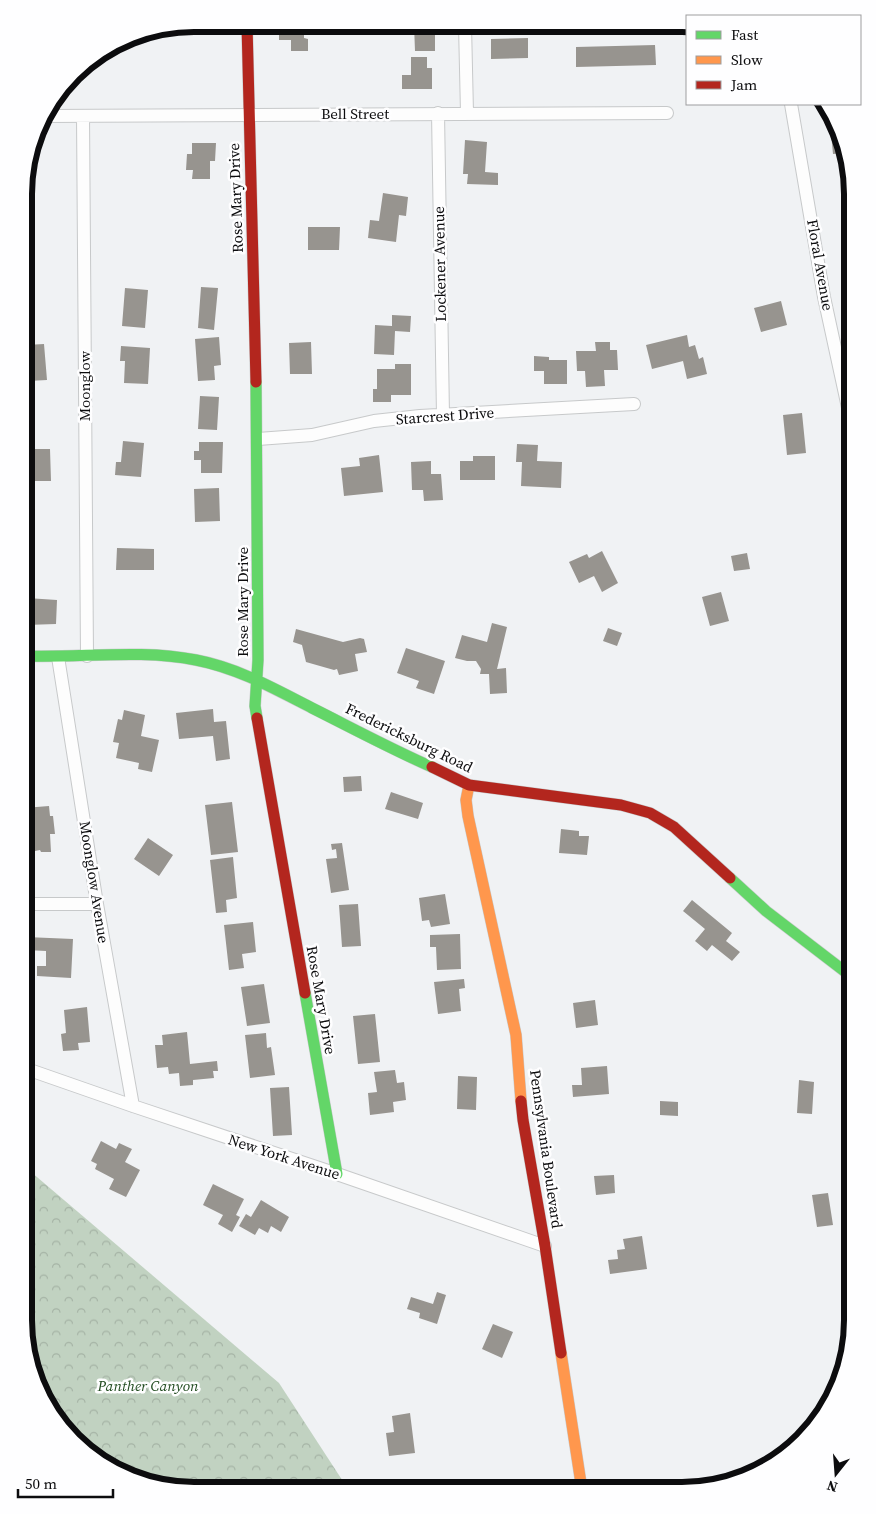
<svg xmlns="http://www.w3.org/2000/svg" width="876" height="1514" viewBox="0 0 876 1514" font-family="'Source Serif 4',serif">
	<style>
		.forest { fill: url(#forest-crowns) }
		.building { fill: #97948f }
		.lines { fill: none; stroke-linecap: round; stroke-linejoin: round }
		.street-casing { stroke: #c7c9ca; stroke-width: 14 }
		.fast-casing { stroke: #c7c9ca; stroke-width: 12 }
		.slow-casing { stroke: #c7c9ca; stroke-width: 12 }
		.jam-casing { stroke: #c7c9ca; stroke-width: 12 }
		.street { stroke: #fdfdfd; stroke-width: 12 }
		.fast { stroke: #63d668; stroke-width: 11 }
		.slow { stroke: #ff974d; stroke-width: 11 }
		.jam { stroke: #b3261e; stroke-width: 11 }
		.labels { text-anchor: middle; stroke-width: 5; stroke-linejoin: round; paint-order: stroke }
		.street-label { font-size: 15px; fill: #0c0c0e; stroke: #fefeff }
		.park-label { font-size: 15px; font-style: italic; fill: #214b1f; stroke: #fefeff }
		.rim { fill: none; stroke: #0c0c0e; stroke-width: 6 }
	</style>
	<defs>
		<pattern id="forest-crowns" width="20" height="18" patternUnits="userSpaceOnUse" patternTransform="scale(1.25)"><rect width="20" height="18" fill="#c1d2c1"/><path d="M2 6a3 3 0 1 1 6 0M12 15a3 3 0 1 1 6 0" fill="none" stroke="#a5b3a5"/></pattern>
	</defs>
	<rect width="100%" height="100%" fill="#f0f2f4"/>
	<path class="forest" d="M24 1166 279 1383 348 1489H172L129 1477 82 1448 33 1375 24 1319Z"/>
	<path class="building" d="M279 24H304V38L308 39V51H291V40H279Z
		M414 25H435V51H415Z
		M500 26H522V29L500 30Z
		M528 38V58L491 59V39Z
		M655 45 656 65 576 67V47Z
		M411 57H427V68H432V89H402V75H411Z
		M830 123H832L843 139 845 153 833 154Z
		M465 140 487 142 485 172 498 173V185L467 184 468 174H463Z
		M192 143H216L215 161H210V179H192L193 170H186L187 154H192Z
		M383 193 408 197 406 216 399 215 396 242 368 238 370 220 379 221Z
		M308 227H340L339 250H308Z
		M201 287 218 288 214 330 198 328Z
		M125 288 148 290 145 328 122 326Z
		M781 301 787 325 761 332 754 308Z
		M392 315 411 316 410 332 395 331 394 355 374 354 375 325 392 326Z
		M687 335 689 347 695 345 699 359 703 357 707 374 687 379 683 361 652 369 646 345Z
		M219 337 221 365 214 366 215 380 198 381 195 339Z
		M311 342 312 374H290L289 343Z
		M595 342H610V350H617L618 370H604L605 386 586 387 585 371H577L576 351H596Z
		M44 344 47 380 28 381 26 345Z
		M121 346 150 348 148 384 124 383 125 361H120Z
		M534 356 549 357V360H567V384H544V371H534Z
		M395 364H411V395H391V402H373V389H377V369H395Z
		M200 396 219 397 217 430 198 429Z
		M802 413 806 453 787 455 783 415Z
		M123 441 144 443 141 477 115 475 116 462H121Z
		M199 442H223L222 473H201V460H194V451H199Z
		M517 444 538 445 537 461 562 462 561 488 521 486 522 462H516Z
		M32 449H50L51 481H32Z
		M379 455 383 492 344 496 341 468 360 466 359 458Z
		M473 456H495V480H460V461H473Z
		M431 461V474H441L443 500 424 501 423 490H412L411 462Z
		M219 488 220 521 195 522 194 489Z
		M117 548 154 549V570H116Z
		M602 551 618 583 602 592 594 576 579 583 569 562 587 554 589 558Z
		M747 553 750 569 734 571 731 556Z
		M721 592 729 621 710 626 702 597Z
		M27 598 57 600 56 624 26 625 25 606H27Z
		M492 623 507 627 497 669 506 668 507 693 490 694 489 674H480L481 669 476 661H467L455 658 462 635 487 642Z
		M608 628 622 633 617 646 603 641Z
		M296 629 343 642 360 638 364 639 367 652 355 654 358 671 339 675 337 669 334 670 306 662 302 645 293 642Z
		M406 648 445 661 434 694 416 688 419 681 397 673Z
		M852 681V711H851L846 683Z
		M213 709 214 722 226 721 230 759 216 761 213 736 179 739 176 713Z
		M124 710 145 715 141 736 159 740 152 772 138 769 139 763 116 758 119 743 113 742 118 719 122 720Z
		M361 776 362 791 344 792 343 777Z
		M391 792 423 803 418 819 385 809Z
		M232 802 238 852 211 855 205 805Z
		M49 806 50 816H53L55 834H50L51 852H41L40 850 35 851V862H24V808Z
		M561 829 579 831V836H589L587 855 559 853Z
		M148 838 173 855 159 876 134 859Z
		M342 843 349 890 331 893 326 859 337 858 336 849 332 850 331 844Z
		M233 857 237 898 226 900 227 912 216 913 210 860Z
		M445 894 450 924 431 927 429 920 422 921 419 898Z
		M692 900 732 933 726 941 740 952 732 961 712 945 707 951 695 941 705 929 683 911Z
		M358 904 361 946 342 947 339 905Z
		M253 922 256 952 242 954 244 968 229 970 224 925Z
		M460 934 461 969 437 970 436 947H430V935Z
		M26 937 73 939 71 978 37 976V966H46V951L26 950Z
		M464 979 465 988 459 989 461 1011 438 1014 434 982Z
		M264 984 270 1023 247 1026 241 987Z
		M595 1000 598 1025 576 1028 573 1003Z
		M87 1007 90 1042 78 1043 79 1050 63 1051 61 1034 66 1033 64 1010Z
		M375 1014 380 1062 358 1064 353 1016Z
		M187 1032 190 1064 217 1061 218 1071H213L214 1078 193 1080V1085L180 1086 179 1073 169 1074 168 1067 157 1068 155 1045H163L162 1035Z
		M266 1033 267 1048 271 1047 275 1075 250 1078 245 1035Z
		M607 1066 609 1094 573 1097 572 1085H582L581 1068Z
		M395 1070 397 1083 404 1082 406 1100 393 1102 394 1112 370 1115 368 1093 377 1092 374 1072Z
		M458 1076 477 1077 476 1110 457 1109Z
		M799 1080 814 1082 812 1114 797 1113Z
		M289 1087 292 1135 273 1136 270 1088Z
		M24 1100 34 1104 28 1122 24 1121Z
		M660 1101 678 1102V1116L660 1115Z
		M101 1141 116 1149 119 1143 132 1149 125 1162 140 1170 126 1197 109 1189 114 1179 95 1169 97 1164 91 1161Z
		M614 1175 615 1193 596 1195 594 1176Z
		M213 1184 244 1199 236 1215 240 1217 232 1232 218 1224 223 1215 203 1205Z
		M828 1193 833 1225 817 1227 812 1195Z
		M261 1200 289 1217 281 1232 271 1226 268 1233 259 1228 255 1235 239 1226 246 1214 251 1217Z
		M642 1236 647 1269 610 1274 608 1260 618 1259 617 1250 625 1249 623 1239Z
		M437 1292 446 1295 437 1324 419 1318 420 1313 407 1309 411 1297 433 1304Z
		M493 1324 513 1332 502 1358 482 1349Z
		M410 1413 415 1453 389 1456 386 1433 394 1432 392 1416Z"/>
	<g class="lines">
		<g class="street-casing">
			<path id="street" d="M465 25 467 113
				M791 104 824 297 852 426
				M438 113 443 415
				M44 116 667 113
				M83 116 87 656
				M258 439 312 435 374 421 420 416 634 404
				M58 657 97 904 133 1106
				M24 904H97
				M850 975 852 992
				M24 1068 133 1106 337 1174 545 1246"/>
		</g>
		<g class="fast-casing">
			<path id="fast" d="M256 382 258 660 255 706 257 718
				M25 656C82 658 140 649 196 660 238 668 275 689 312 708 352 728 391 749 432 767
				M730 878 766 911 852 977
				M305 993 337 1174"/>
		</g>
		<g class="slow-casing">
			<path id="slow" d="M469 785 466 800 468 816 516 1035 521 1101
				M561 1353 582 1490"/>
		</g>
		<g class="jam-casing">
			<path id="jam" d="M247 24 256 382
				M257 718 305 993
				M432 767 469 785 621 805 650 813 674 827 730 878
				M521 1101 523 1120 545 1246 561 1353"/>
		</g>
		<use href="#street" class="street"/>
		<use href="#fast" class="fast"/>
		<use href="#slow" class="slow"/>
		<use href="#jam" class="jam"/>
	</g>
	<g class="labels">
		<g class="street-label">
			<text x="355" y="119">Bell Street</text>
			<text transform="translate(236 198) rotate(-92)" y="5">Rose Mary Drive</text>
			<text transform="translate(440 264) rotate(-91)" y="5">Lockener Avenue</text>
			<text transform="translate(820 265) rotate(80)" y="5">Floral Avenue</text>
			<text transform="translate(85 386) rotate(-90)" y="5">Moonglow</text>
			<text transform="translate(445 416) rotate(-4)" y="5">Starcrest Drive</text>
			<text transform="translate(243 602) rotate(-90)" y="5">Rose Mary Drive</text>
			<text transform="translate(409 738) rotate(26)" y="5">Fredericksburg Road</text>
			<text transform="translate(94 882) rotate(81)" y="5">Moonglow Avenue</text>
			<text transform="translate(321 1000) rotate(80)" y="5">Rose Mary Drive</text>
			<text transform="translate(546 1149) rotate(82)" y="5">Pennsylvania Boulevard</text>
			<text transform="translate(284 1157) rotate(18)" y="5">New York Avenue</text>
		</g>
		<g class="park-label">
			<text x="148" y="1391">Panther Canyon</text>
		</g>
	</g>
	<path d="M0 0H876V1514H0ZM194 32H682A162 162 0 0 1 844 194V1320A162 162 0 0 1 682 1482H194A162 162 0 0 1 32 1320V194A162 162 0 0 1 194 32Z" fill="#fefeff" fill-rule="evenodd"/>
	<path class="rim" d="M194 32H682A162 162 0 0 1 844 194V1320A162 162 0 0 1 682 1482H194A162 162 0 0 1 32 1320V194A162 162 0 0 1 194 32Z"/>
	<rect x="686" y="15" width="175" height="90" fill="#fefeff" stroke="#9d9d9f"/>
	<rect x="696" y="31" width="25" height="8" fill="#63d668" stroke="#9d9d9f"/>
	<text x="731" y="40" font-size="15" fill="#0c0c0e">Fast</text>
	<rect x="696" y="56" width="25" height="8" fill="#ff974d" stroke="#9d9d9f"/>
	<text x="731" y="65" font-size="15" fill="#0c0c0e">Slow</text>
	<rect x="696" y="81" width="25" height="8" fill="#b3261e" stroke="#9d9d9f"/>
	<text x="731" y="90" font-size="15" fill="#0c0c0e">Jam</text>
	<g transform="translate(836 1474) rotate(197)" stroke="#fefeff" stroke-width="4" paint-order="stroke">
	<path d="M0-4L9 19L0 12L-9 19Z" fill="#0c0c0e"/>
	<text y="-8" font-size="14" font-weight="bold" text-anchor="middle" fill="#0c0c0e">N</text>
	</g>
	<path d="M18 1489v8h95v-8" fill="none" stroke="#0c0c0e" stroke-width="2.5"/>
	<text x="25" y="1489" font-size="15" fill="#0c0c0e" stroke="#fefeff" stroke-width="4" paint-order="stroke">50 m</text>
</svg>
